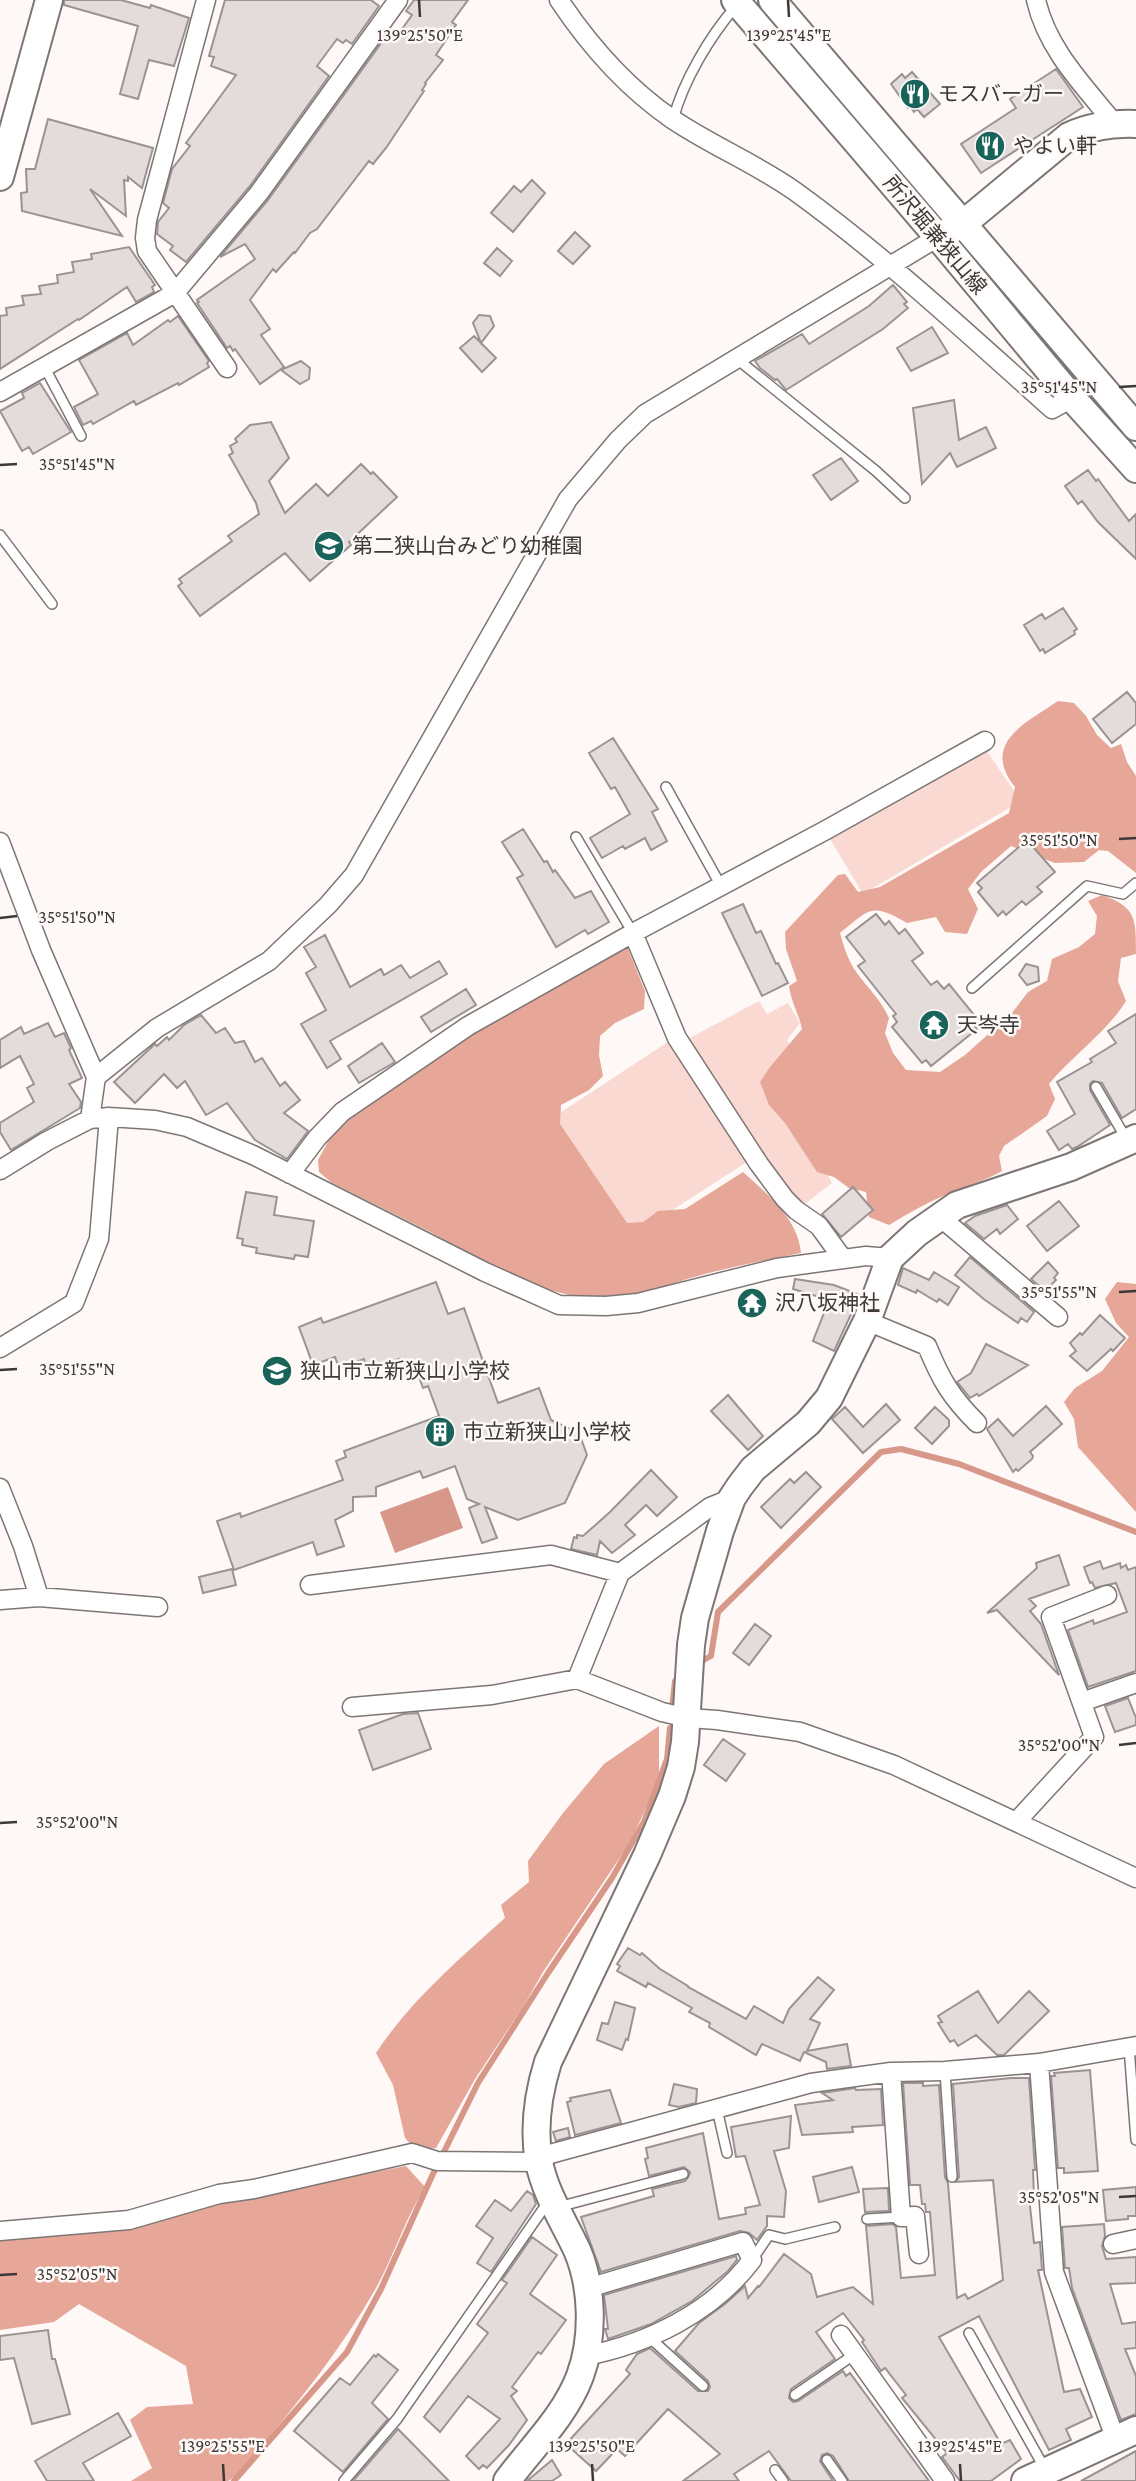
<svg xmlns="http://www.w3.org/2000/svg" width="1136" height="2481" viewBox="0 0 1136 2481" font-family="'Crimson Pro','Noto Sans JP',serif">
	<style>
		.green { fill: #fad9d2 }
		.forest { fill: #e6a698 }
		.water { fill: #d7988a }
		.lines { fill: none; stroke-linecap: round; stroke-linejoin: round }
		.stream { stroke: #d7988a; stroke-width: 6 }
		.building { fill: #e4dcdb; stroke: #9a9392; stroke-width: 2 }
		.lane-casing { stroke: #7c7674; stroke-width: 12 }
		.street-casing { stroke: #7c7674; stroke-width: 21 }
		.secondary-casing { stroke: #7c7674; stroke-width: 30 }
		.lane { stroke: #fff; stroke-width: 9 }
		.street { stroke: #fff; stroke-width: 18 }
		.secondary { stroke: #fff; stroke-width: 26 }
		.ticks { fill: none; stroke: #3c3939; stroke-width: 2.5 }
		.labels { text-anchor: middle; stroke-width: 5; stroke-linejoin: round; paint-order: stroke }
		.poi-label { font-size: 21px; fill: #3c3939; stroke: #fef8f7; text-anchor: start }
		.street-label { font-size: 21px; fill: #3c3939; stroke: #fef8f7 }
		.ticks-label { font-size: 18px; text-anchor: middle; fill: #3c3939; stroke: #fef8f7; stroke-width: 5; stroke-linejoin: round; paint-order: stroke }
	</style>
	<rect width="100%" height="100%" fill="#fef8f7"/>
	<path class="green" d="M984 747 1021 801 863 894 827 834Z
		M759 1001 767 1014 788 1003 800 1023 787 1040 804 1063V1129L832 1183 801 1207 789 1198 688 1039Z
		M671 1040 750 1160 626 1240 552 1118Z"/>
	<path class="forest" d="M1058 701 1074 703 1086 716 1097 735 1111 748 1121 744 1127 762 1136 776V873L1108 851 1099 850 1084 862 1055 863 1011 846 981 872 968 889 978 909 967 934 945 932 936 917 907 923C871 902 870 909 840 933 844 947 848 961 857 973 870 991 879 997 889 1018L885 1033 893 1053 906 1070 940 1072 965 1055 1012 1013 1028 992 1047 981 1052 959 1079 947 1095 934 1097 916 1088 901 1102 895C1136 907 1136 918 1136 954L1121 958 1118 981 1126 1001C1106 1033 1073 1055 1049 1084L1055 1099 1047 1116 1004 1146 999 1156 1002 1171C986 1180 971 1184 955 1191 932 1200 910 1212 889 1225L869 1217 866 1192 849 1188 834 1177 817 1172 785 1123 769 1105 760 1082 770 1067 802 1029C799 1014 791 1002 789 986L797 981 786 949 785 932 838 875 845 874 858 892 880 887 1009 813 1015 787C980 743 1026 723 1058 701Z
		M621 946 628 949 645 991 644 1009 615 1023 600 1036 599 1055 603 1076 589 1090 561 1105 560 1124 627 1223 643 1222 658 1211 685 1209 743 1172C767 1194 798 1218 801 1253 762 1261 724 1268 687 1279 659 1288 634 1299 604 1299 543 1298 484 1262 432 1233 399 1216 365 1200 332 1183L319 1172 318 1160 341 1118 461 1040Z
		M1117 1282 1136 1284V1512L1078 1447 1074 1419 1064 1402 1075 1388 1102 1371 1129 1337 1116 1323 1105 1299Z
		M659 1726V1779L631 1841 543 1972 523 2007 475 2079 436 2148 417 2151 405 2138 393 2085 376 2053C410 2001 459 1959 505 1918L501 1905 529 1882 528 1861 563 1813 604 1764Z
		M406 2166 425 2187C405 2219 394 2255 376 2288 337 2357 287 2416 236 2476L228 2481H131L152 2468 130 2420 147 2407 193 2404 186 2366 79 2304 54 2322 0 2330V2236L233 2200Z"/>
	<path class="water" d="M448 1487 463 1528 395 1553 380 1512Z"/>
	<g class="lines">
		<path class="stream" d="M702 1661 711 1656 718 1612 881 1452 901 1449 959 1464 1136 1532
			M672 1709 675 1681 681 1676
			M234 2481 347 2352 381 2289 432 2176 478 2083 548 1973 612 1878 644 1822 667 1759 670 1728"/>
	</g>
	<path class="building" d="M64 0H121L150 8 151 5 189 18 174 66 149 60 138 99 120 94 138 26 64 5Z
		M225 0H371L379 6 352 44 346 40 343 43 337 39 317 66 329 76 250 186 186 262 170 250 173 246 157 234 158 222 169 208 163 203 172 169 190 146 186 143 236 75 211 66 214 57 209 56Z
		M414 0H468L452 22 456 25 436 55 443 60 425 83 426 84 422 90 424 91 386 148 373 164 369 161 317 229 310 233 295 253 294 252 276 272 273 269 250 300 270 329 261 335 284 367 260 384 235 349 233 351 230 346 227 348 197 303 199 302 197 300 255 259 245 244 220 257 268 200 387 35 394 40 412 15 406 11Z
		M1056 69 1083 107 981 173 961 144 1016 108 1010 99Z
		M912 72 940 104 924 117 917 109 914 112 910 106 908 108 891 84 902 74 905 78Z
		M48 119 153 148 142 188 128 177V181L124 180 126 216 90 189 122 236 22 211 21 193 27 192 26 169H35Z
		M532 180 545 193 513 232 491 213 514 186 521 192Z
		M575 232 590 246 573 264 558 251Z
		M129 247 155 285 152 287 154 292 136 302 127 287 79 320 78 319 0 369V316L7 315 6 308 24 305 22 296 41 294 39 286 58 283 57 275 74 272 72 262 92 259 91 254Z
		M497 248 512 261 500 276 484 263Z
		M893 285 907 302 904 304 908 308 883 329 786 390 777 379 775 380 760 368 755 361 802 334 809 344 869 306Z
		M479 315 490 316 494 326 481 343 473 323Z
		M178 316 209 361 207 363 209 367 179 385 178 383 136 405 134 401 93 424 91 421 83 425 74 407 98 394 79 360 127 333 133 345 168 320 170 322Z
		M932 327 948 353 911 371 897 348Z
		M474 336 496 358 482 372 460 348Z
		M301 361 310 368 309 379 300 384 281 370Z
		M40 383 71 432 33 454 29 447 22 451 0 411 24 398 22 393Z
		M954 400 959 440 986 427 996 448 957 467 950 453 922 484 913 408Z
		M271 422 289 458 269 481 285 513 316 484 328 496 361 464 371 474 373 472 397 497 349 542 351 545 310 581 285 553 200 616 178 586 182 583 179 579 232 541 228 536 259 514 256 503 229 455 233 453 230 446 237 442 235 439 250 425Z
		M841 458 858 481 831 500 813 475Z
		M1088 470 1096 481 1098 479 1129 521 1136 514V559L1098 522 1082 501 1078 504 1065 486Z
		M1063 608 1077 629 1074 631 1075 634 1045 653 1043 649 1040 651 1024 625 1042 614 1045 619Z
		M1127 692 1136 703V724L1112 743 1093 719Z
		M613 738 658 809 652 812 667 841 651 850 645 838 625 849 623 846 602 858 590 838 630 814 615 787 611 789 589 753Z
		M523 829 544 862 547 861 553 872 555 870 575 898 591 891 609 922 588 934 585 930 556 947 517 878 523 875 502 842Z
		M1027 840 1055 872 1037 887 1042 892 1026 905 1022 901 1006 915 1003 911 998 916 978 892 982 888 977 883Z
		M743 904 756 933 761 931 776 964 778 963 788 983 762 996 722 913Z
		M876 914 885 925 889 921 899 934 905 929 923 953 912 961 931 985 937 981 944 989 949 984 975 1016 970 1020 977 1029 931 1066 926 1060 922 1063 892 1027 897 1022 893 1016 896 1014 858 966 865 961 846 937Z
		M325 935 350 987 381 969 384 975 401 965 410 978 439 961 447 974 330 1041 341 1059 327 1068 301 1024 326 1010 306 973 316 967 304 947Z
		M1026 964 1038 967 1039 981 1027 985 1019 975Z
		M466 989 476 1005 431 1032 421 1017Z
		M1136 1014V1109L1122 1118 1102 1083 1093 1081 1090 1084V1090L1110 1125 1077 1147 1072 1149 1068 1144 1059 1150 1047 1131 1075 1114 1057 1082 1092 1062 1090 1059 1116 1043 1108 1031Z
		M201 1015 216 1033 225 1028 235 1043 244 1041 255 1062 262 1058 280 1086 285 1082 300 1100 284 1113 308 1131 287 1159 255 1140 227 1103 206 1115 185 1081 177 1088 164 1074 135 1103 114 1082 155 1044 157 1046 167 1037 169 1040 184 1025Z
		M48 1023 55 1037 64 1033 71 1048 69 1050 82 1078 69 1084 81 1102 80 1108 11 1150 0 1132V1123L34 1102 27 1088 34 1084 20 1056 0 1068V1040L21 1027 24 1034Z
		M382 1043 395 1062 359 1083 348 1066Z
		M853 1187 873 1210 841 1237 822 1214Z
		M246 1192 277 1197 274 1215 314 1221 308 1257 295 1255 294 1259 256 1253 257 1248 242 1245 243 1239 237 1238Z
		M1059 1201 1079 1226 1047 1251 1027 1226Z
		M1007 1205 1018 1219 1000 1234 997 1229 984 1239 965 1223 975 1216Z
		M970 1257 1034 1312 1027 1322 1021 1318 1018 1323 985 1300 955 1275Z
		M1048 1262 1058 1273 1054 1278 1056 1280 1045 1291 1031 1279Z
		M903 1268 929 1280 934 1272 959 1287 948 1305 939 1299 937 1302 917 1290 916 1293 898 1285Z
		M795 1279 834 1285 860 1295 834 1351 813 1341 829 1300 793 1289Z
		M436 1282 448 1314 464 1308 498 1403 539 1388 551 1420 579 1433 587 1455 565 1503 518 1520 485 1507 497 1538 482 1543 469 1508 479 1504 467 1499 455 1466 423 1478 420 1471 376 1487V1496L353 1497V1511L335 1520 344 1546 317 1555 313 1542 234 1570 217 1521 240 1513 241 1517 343 1480 336 1461 346 1457 344 1451 439 1416 428 1386 423 1388 414 1364 402 1369 399 1359 367 1370 364 1359 339 1368 335 1357 313 1365 299 1327 321 1318 323 1323Z
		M1100 1315 1125 1338 1113 1351 1111 1349 1087 1371 1070 1356 1076 1351 1070 1343 1080 1333 1082 1335Z
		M986 1344 1028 1365 979 1396 977 1394 970 1398 957 1382 971 1373Z
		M728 1395 763 1436 748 1450 711 1411Z
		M886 1404 900 1420 863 1453 832 1419 845 1407 863 1427Z
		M1046 1406 1062 1424 1030 1452 1033 1456 1032 1459 1018 1471 1016 1469 1013 1472 987 1429 998 1419 1013 1436Z
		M935 1407 949 1420V1426L932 1444 915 1428Z
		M651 1470 677 1497 657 1516 646 1505 625 1525 635 1535 612 1553 600 1541 597 1555 571 1549 574 1537 577 1538V1535L583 1536 610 1512Z
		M806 1472 821 1487 781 1528 761 1507 790 1479 794 1483Z
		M1059 1555 1069 1585 1029 1599 1036 1606 1030 1611 1041 1624 1059 1675 997 1610 987 1613 1037 1568 1036 1563Z
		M1100 1561 1103 1569 1120 1563 1121 1568 1126 1565 1128 1570 1136 1567V1671L1088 1687 1068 1630 1093 1620 1094 1624 1127 1612 1116 1583 1095 1588 1092 1582 1090 1583 1084 1567Z
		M232 1569 236 1585 203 1593 199 1577Z
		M755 1624 771 1636 749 1665 733 1653Z
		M1128 1698 1136 1718V1725L1115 1732 1105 1706Z
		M418 1713 431 1749 373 1770 359 1730 403 1714Z
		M723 1739 745 1754 726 1781 704 1765Z
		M628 1948 640 1955 642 1953 660 1969 688 1986V1987L746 2019 754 2006 783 2023 789 2009 818 1977 834 1990 810 2019 820 2023 807 2051 847 2044 851 2066 827 2069 826 2062 804 2052 800 2061 762 2044 756 2055 709 2027 710 2023 689 2012 692 2008 648 1983 646 1987 617 1971 620 1966 617 1964Z
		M978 1991 998 2023 1029 1991 1049 2011 1004 2055H997L976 2035 958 2046 954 2040 950 2042 938 2023 942 2022 938 2016Z
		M615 2002 635 2008 628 2040 626 2039 622 2050 597 2040 602 2023 608 2024Z
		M1090 2070 1098 2171 1064 2173V2168H1058L1051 2076H1055L1054 2073Z
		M1011 2078H1029L1035 2170H1033L1034 2197H1029L1034 2243 1040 2242 1042 2270H1038L1064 2392 1080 2389 1092 2417 1066 2429 1071 2440 1049 2450 979 2316 939 2337 1001 2444 1010 2440 1021 2459 991 2481H960L942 2457 947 2453 902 2398 906 2395 885 2368 881 2371 862 2342 864 2340 843 2313 816 2332 835 2359 791 2389 789 2398 793 2402 798 2401 843 2371 846 2376 850 2373 929 2481H849L833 2456 827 2453 822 2455 820 2461 833 2481H791L769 2451 734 2474 739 2481H683L720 2454 668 2409 625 2456 617 2449 596 2471 566 2444 630 2374 626 2370 637 2354 650 2348 698 2391H708L710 2387 708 2381 675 2351 699 2323 725 2304 745 2286 748 2298 758 2286 759 2287 784 2254 811 2274 817 2297 853 2287 873 2304 866 2226 893 2224 896 2227 901 2278 935 2275 930 2212H926L925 2204H922L920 2185H910L903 2083H923V2086L939 2085 945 2177 948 2183 957 2298 965 2294 968 2299 1003 2280 993 2180 956 2182 959 2177 953 2084Z
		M674 2084 697 2089 696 2103 679 2107 669 2105Z
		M855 2088 856 2090 881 2089 883 2125 852 2127 853 2132 802 2135 795 2105 833 2100 822 2093Z
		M610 2090 621 2123 575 2135 567 2102 571 2101 570 2098Z
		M791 2116 789 2148 774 2151 786 2191 784 2217 767 2216V2226L757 2240 749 2233 740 2231 601 2272 581 2217 654 2196 652 2189 685 2181 689 2176 690 2172 684 2167 649 2176 645 2159 648 2158 646 2148 703 2133 719 2219 746 2214 745 2208 760 2205 745 2156 736 2157 731 2127Z
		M568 2128 570 2137 556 2141 553 2132Z
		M852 2167 859 2192 819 2202 813 2177Z
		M1136 2187V2216H1128V2219L1106 2221 1103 2190Z
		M888 2188 889 2211 865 2212 863 2189Z
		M527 2191 533 2195 536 2204 491 2272 477 2263 493 2238 476 2226 495 2200 511 2211Z
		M1104 2224 1105 2236 1102 2246 1106 2259 1136 2257V2283L1110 2284 1122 2324 1136 2322V2348L1125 2349 1136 2376V2414L1121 2420 1072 2288 1069 2268H1065L1062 2227Z
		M532 2237 557 2255 530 2294 566 2320 541 2354 538 2352 512 2387 517 2391 511 2396 527 2420 509 2445 487 2468 483 2465 479 2469 466 2456 500 2419 468 2396 440 2432 424 2417 488 2333 477 2324 507 2283 502 2280Z
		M736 2256 737 2260 728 2271 692 2301 651 2324 608 2339 605 2329H608L604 2295Z
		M48 2330 52 2359H55L70 2414 32 2424 14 2358 0 2360V2336Z
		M378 2354 398 2370 372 2403 388 2419 343 2472 294 2431 340 2378 350 2385 374 2355 376 2357Z
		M118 2413 131 2436 83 2463 94 2481H47L35 2461Z
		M398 2429 449 2481H353Z
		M1136 2451V2481H1081Z
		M552 2460 561 2475 552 2481H527Z"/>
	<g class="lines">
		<g class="lane-casing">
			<path id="lane" d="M673 120C683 81 710 36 736 6
				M737 359 876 471 905 498
				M45 368 81 436
				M0 535 52 604
				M666 787 721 886
				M576 837 633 933
				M972 988 1087 886 1123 894 1136 883
				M1096 1087 1127 1140
				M1129 2047 1136 2140
				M945 2071 952 2177
				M717 2109 727 2153
				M558 2207 683 2174
				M867 2219 901 2217
				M752 2260 769 2235 785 2239 835 2227
				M969 2333 1045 2469
				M649 2337 703 2386
				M795 2395 855 2354
				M827 2460 842 2481
				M775 2470 783 2481
				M344 2481 397 2419 548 2202"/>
		</g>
		<g class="street-casing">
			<path id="street" d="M206 0 147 220 145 238 147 251 227 368
				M559 0C589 45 627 88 672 119 712 146 757 164 796 192 887 258 968 334 1052 409L1072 398
				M1036 0C1047 49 1084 86 1114 123
				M0 392 175 293 259 193 398 0
				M0 842 41 950 96 1077
				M633 933 677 1038 759 1164 785 1199 796 1210 819 1226 843 1259
				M90 1119 96 1077 157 1028 269 961 328 905 354 875 568 499 618 440 645 414 938 237
				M0 1170 47 1141 90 1119 109 1117 155 1120 187 1127 253 1155 485 1272 559 1305 606 1306 638 1303 777 1268 866 1256 890 1258
				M290 1174 317 1138 342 1112 468 1026 633 933 826 830 985 741
				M940 1217 1058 1317
				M867 1321 927 1346C941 1380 951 1397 977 1423
				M0 1348 74 1303 99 1239 109 1117
				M0 1488 23 1546 39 1597
				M310 1585 551 1555 620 1573
				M0 1600 39 1597 158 1607
				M577 1679 620 1573 710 1507 732 1498
				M1082 1702 1136 1683
				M352 1707 492 1695 577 1679 662 1712 688 1718 717 1720 800 1732 894 1765 1136 1878
				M1017 1821 1094 1737 1051 1617 1107 1595
				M1039 2063 1054 2272 1116 2440
				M891 2072 901 2217 915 2216 919 2254
				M539 2157 811 2083 891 2072 945 2071 1039 2063 1136 2046
				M0 2231 129 2220 219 2194 254 2189 412 2153 437 2161 539 2162
				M1113 2244 1136 2239
				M841 2335 945 2481
				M585 2356C648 2344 713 2312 752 2260L743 2242 588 2288"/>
		</g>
		<g class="secondary-casing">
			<path id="secondary" d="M735 0 938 237 1072 398 1136 469
				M772 0 1136 427
				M0 177 49 0
				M949 231 964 223 1069 136C1091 126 1112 123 1136 124
				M507 2481C532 2447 565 2416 580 2376 594 2338 593 2287 577 2250 564 2222 545 2193 539 2162 533 2128 538 2094 548 2062L647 1855 672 1796 681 1767 685 1742 691 1645 695 1618 720 1531 732 1498 740 1486 753 1469 808 1423 829 1398 867 1321 890 1258 917 1233 957 1205 1071 1167 1136 1138
				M1025 2481 1136 2430"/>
		</g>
		<use href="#lane" class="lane"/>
		<use href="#street" class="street"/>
		<use href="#secondary" class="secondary"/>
	</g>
	<path class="ticks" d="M419 0 420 17M788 0 789 17M1119 387 1136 386M0 465 17 464M1119 839 1136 838M0 918 17 916M1119 1292 1136 1291M0 1370 17 1369M1119 1745 1136 1743M0 1823 17 1822M1119 2197 1136 2196M0 2275 17 2274M223 2464 224 2481M592 2464 593 2481M960 2464 961 2481"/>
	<defs>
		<g id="restaurant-disc" transform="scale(1.575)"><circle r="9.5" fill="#19635a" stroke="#fef8f7"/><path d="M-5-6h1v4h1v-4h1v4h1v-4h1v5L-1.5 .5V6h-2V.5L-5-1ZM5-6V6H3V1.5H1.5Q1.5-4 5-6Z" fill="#fff"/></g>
		<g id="school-disc" transform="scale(1.575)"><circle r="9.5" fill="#19635a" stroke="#fef8f7"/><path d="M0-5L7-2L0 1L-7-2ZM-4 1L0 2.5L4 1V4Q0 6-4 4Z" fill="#fff"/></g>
		<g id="temple-disc" transform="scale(1.575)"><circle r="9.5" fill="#19635a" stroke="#fef8f7"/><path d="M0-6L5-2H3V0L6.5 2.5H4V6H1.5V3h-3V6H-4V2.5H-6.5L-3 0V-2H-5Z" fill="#fff"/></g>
		<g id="building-disc" transform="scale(1.575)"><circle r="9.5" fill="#19635a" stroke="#fef8f7"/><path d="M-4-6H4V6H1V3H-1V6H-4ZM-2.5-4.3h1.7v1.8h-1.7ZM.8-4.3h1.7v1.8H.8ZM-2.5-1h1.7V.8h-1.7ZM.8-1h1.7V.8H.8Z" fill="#fff"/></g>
	</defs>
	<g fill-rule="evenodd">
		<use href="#restaurant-disc" x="915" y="94"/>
		<use href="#restaurant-disc" x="990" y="146"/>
		<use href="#school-disc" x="329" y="546"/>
		<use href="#temple-disc" x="934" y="1025"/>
		<use href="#temple-disc" x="752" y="1303"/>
		<use href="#school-disc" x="277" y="1371"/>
		<use href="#building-disc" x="440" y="1432"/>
	</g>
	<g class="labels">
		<g class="poi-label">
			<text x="938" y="101">モスバーガー</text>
			<text x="1013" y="153">やよい軒</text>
			<text x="352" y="553">第二狭山台みどり幼稚園</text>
			<text x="957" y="1032">天岑寺</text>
			<text x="775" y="1310">沢八坂神社</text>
			<text x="300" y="1378">狭山市立新狭山小学校</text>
			<text x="463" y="1439">市立新狭山小学校</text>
		</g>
		<g class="street-label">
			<text transform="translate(935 235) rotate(50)" y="7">所沢堀兼狭山線</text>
		</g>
	</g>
	<g class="ticks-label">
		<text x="420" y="41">139°25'50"E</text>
		<text x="789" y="41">139°25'45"E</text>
		<text x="1059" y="393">35°51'45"N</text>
		<text x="77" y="470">35°51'45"N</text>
		<text x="1059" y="846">35°51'50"N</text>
		<text x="77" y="923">35°51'50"N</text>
		<text x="1059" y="1298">35°51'55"N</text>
		<text x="77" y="1375">35°51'55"N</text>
		<text x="1059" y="1751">35°52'00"N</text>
		<text x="77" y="1828">35°52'00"N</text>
		<text x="1059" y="2203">35°52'05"N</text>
		<text x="77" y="2280">35°52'05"N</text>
		<text x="223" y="2452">139°25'55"E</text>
		<text x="592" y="2452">139°25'50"E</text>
		<text x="960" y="2452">139°25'45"E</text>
	</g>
</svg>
